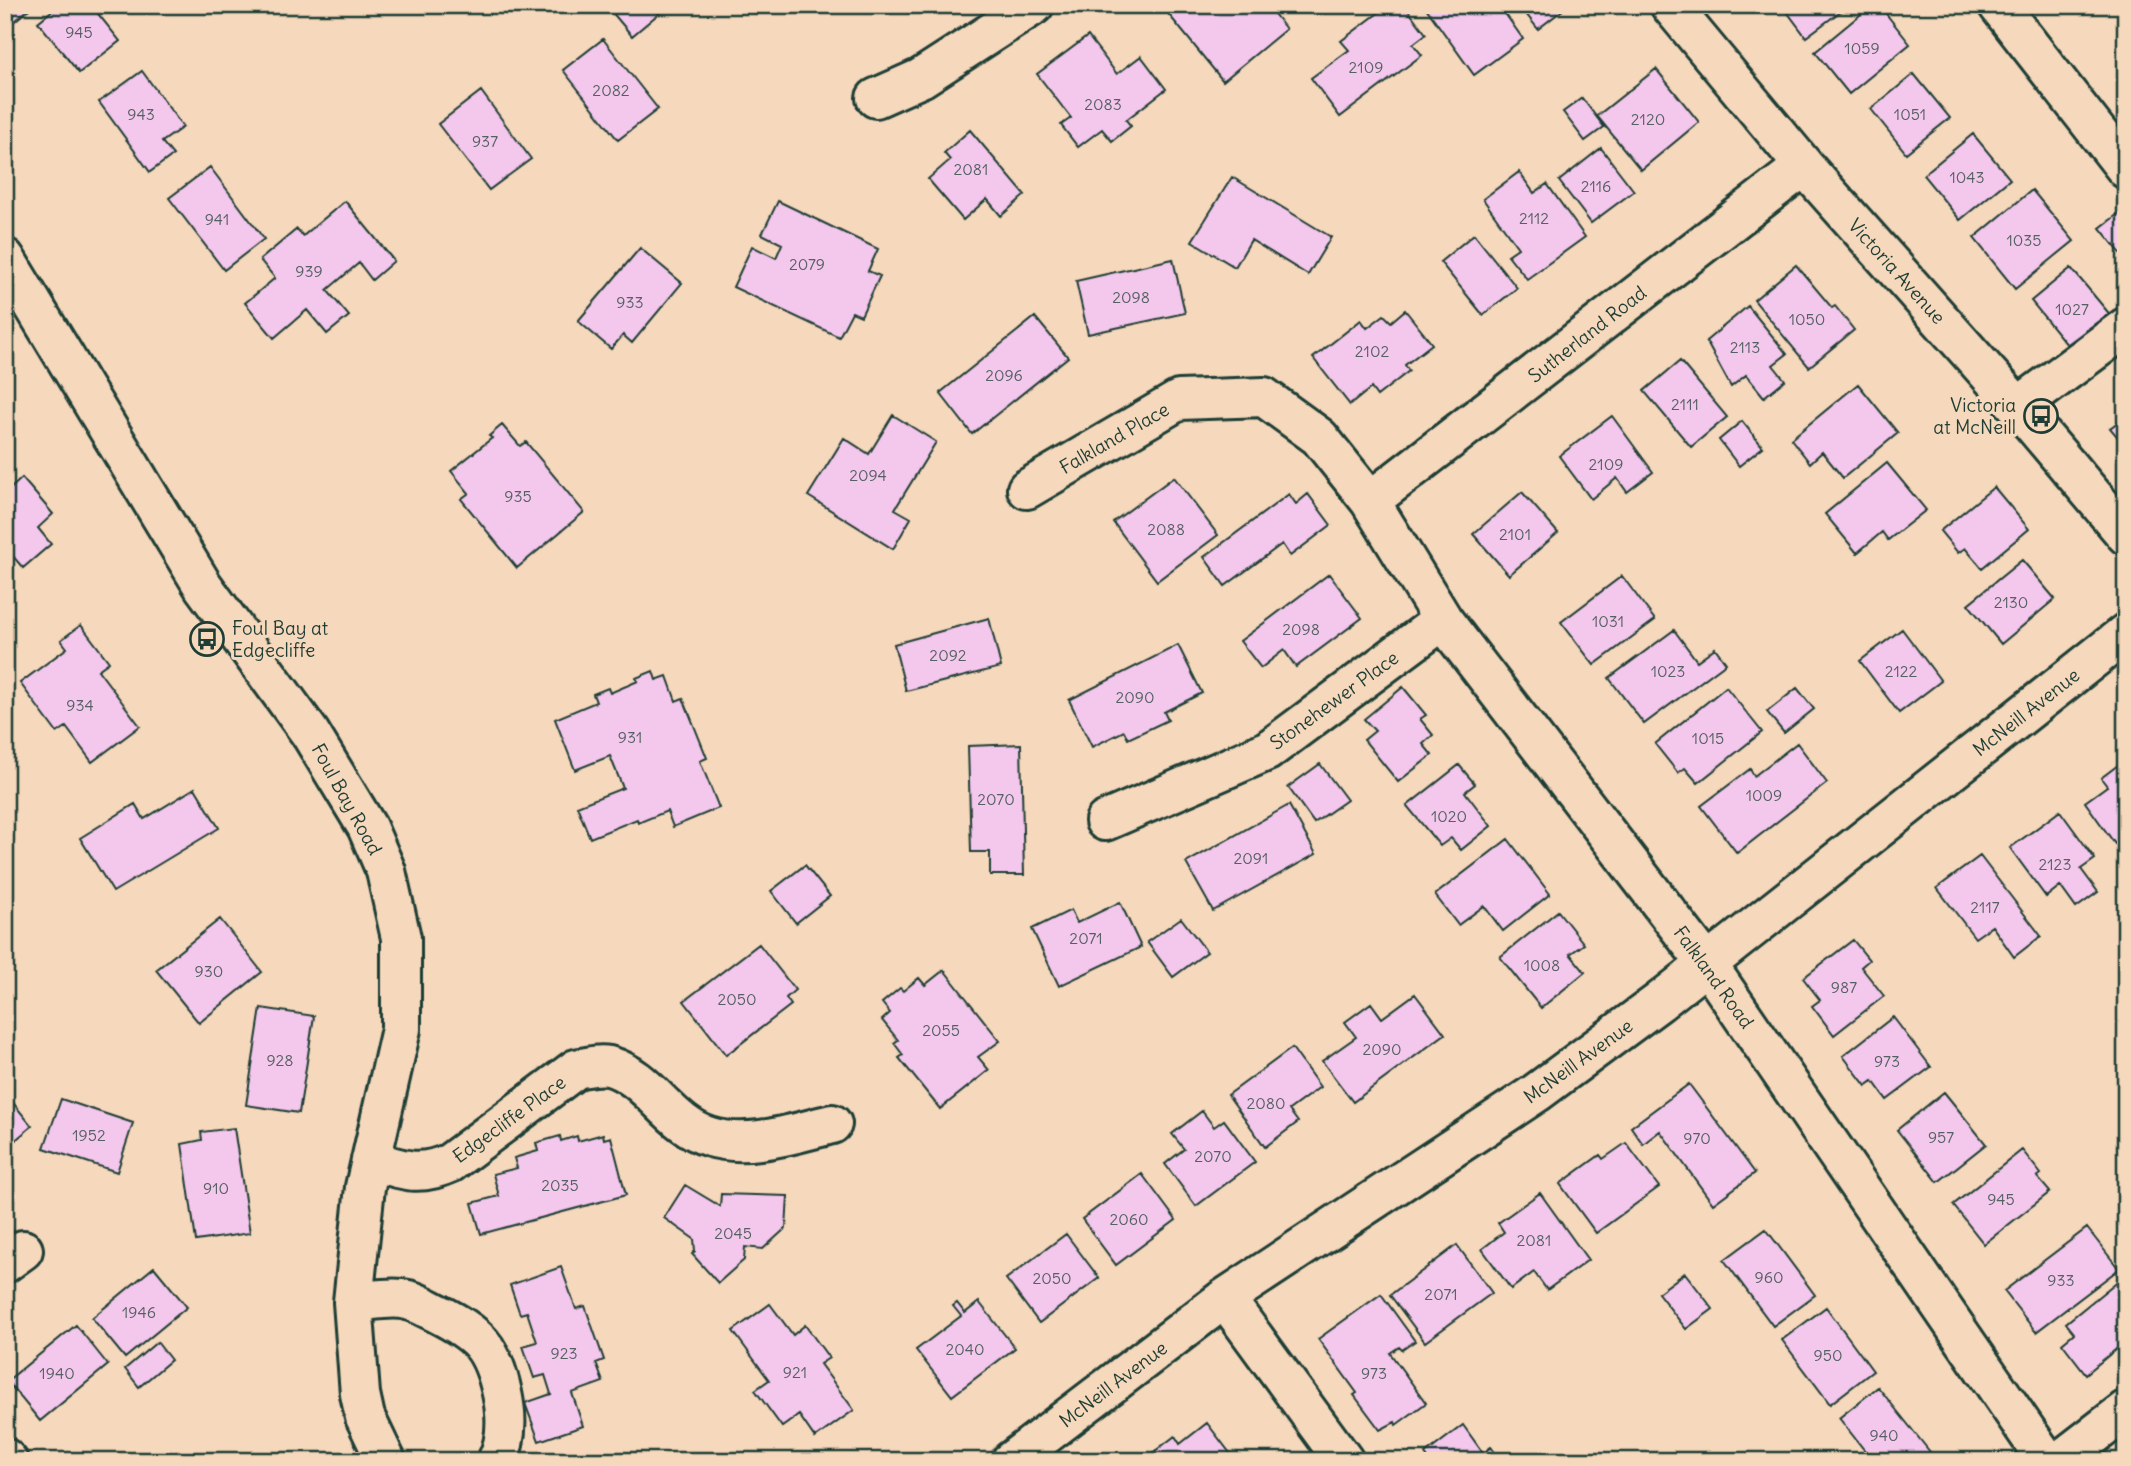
<svg xmlns="http://www.w3.org/2000/svg" width="2131" height="1466" viewBox="0 0 2131 1466" font-family="Delius,sans-serif">
	<style>
		.building { fill: #f4c7ec; stroke: #1f3d34; stroke-width: 2 }
		.lines { fill: none; stroke-linecap: round; stroke-linejoin: round }
		.minor-casing { stroke: #1f3d34; stroke-width: 44 }
		.minor { stroke: #f6d8bc; stroke-width: 38 }
		.labels { text-anchor: middle; stroke-width: 6; stroke-linejoin: round; paint-order: stroke }
		.number-label { font-size: 16px; fill: #546062 }
		.street-label { font-size: 19px; fill: #1f3d34; stroke: #f6d8bc }
		.poi-label { font-size: 19px; fill: #1f3d34; stroke: #f6d8bc; text-anchor: end }
	</style>
	<rect width="100%" height="100%" fill="#f6d8bc"/>
	<filter id="ink" filterUnits="userSpaceOnUse"><feTurbulence type="fractalNoise" baseFrequency=".0143" numOctaves="2"/><feDisplacementMap in="SourceGraphic" scale="14" xChannelSelector="R" yChannelSelector="G"/><feConvolveMatrix kernelMatrix="1 2 1 2 8 2 1 2 1" color-interpolation-filters="sRGB"/></filter>
	<g filter="url(#ink)">
		<path class="building" d="M5 5H34L11 24 5 17Z
			M59 5H91L120 41 79 73 38 22Z
			M606 5H669L632 36Z
			M1161 5H1267L1286 29 1223 81Z
			M1389 5H1404L1426 34 1413 44 1422 55 1340 117 1311 78 1349 50 1341 41Z
			M1424 5H1499L1523 39 1474 75Z
			M1519 5H1569L1538 29Z
			M1782 5H1849L1806 37Z
			M1872 5H1879L1910 44 1849 94 1815 52Z
			M1088 36 1117 74 1141 56 1166 89 1126 120 1131 126 1112 141 1102 129 1078 147 1061 125 1071 118 1037 74Z
			M603 39 658 109 618 140 563 70Z
			M1656 69 1699 122 1641 170 1597 116Z
			M142 71 183 127 162 142 173 155 150 172 99 102Z
			M1914 74 1950 118 1906 153 1871 109Z
			M481 91 531 159 489 190 438 124Z
			M1582 98 1604 127 1585 141 1563 112Z
			M970 130 1025 195 1001 216 987 199 963 220 928 179 950 160 944 153Z
			M1973 134 2010 179 1960 220 1923 175Z
			M1601 148 1634 191 1591 223 1559 181Z
			M210 167 264 239 224 270 169 198Z
			M1519 172 1534 193 1547 184 1585 237 1527 279 1508 255 1518 248 1483 199Z
			M1232 177 1331 237 1308 275 1251 240 1235 267 1192 241Z
			M2032 190 2074 241 2015 289 1974 238Z
			M345 201 394 261 372 280 359 263 327 290 349 316 327 334 307 310 274 338 245 303 275 278 260 260 297 229 303 236Z
			M778 201 878 249 868 271 880 276 861 316 852 312 839 337 733 287 752 246 776 258 782 244 762 234Z
			M2126 208V252L2122 255 2100 228Z
			M1474 234 1517 288 1483 315 1440 262Z
			M640 248 682 283 632 343 623 335 611 349 578 321Z
			M1173 259 1185 313 1088 334 1076 281Z
			M1796 265 1832 308 1835 306 1854 330 1809 367 1754 300Z
			M2071 268 2112 317 2072 351 2031 301Z
			M1748 306 1787 354 1773 365 1785 380 1764 397 1746 375 1731 387 1706 341Z
			M1405 310 1432 344 1405 365 1409 371 1377 396 1371 388 1350 405 1313 358 1361 320 1367 328 1384 315 1391 322Z
			M1035 317 1068 357 972 434 940 393Z
			M1680 361 1727 417 1691 447 1644 391Z
			M1858 384 1898 433 1843 478 1822 452 1810 463 1791 439Z
			M893 415 936 442 895 509 911 518 893 549 808 496 844 438 869 454Z
			M1612 416 1653 472 1627 492 1617 478 1591 499 1559 456Z
			M2126 416V447L2110 428Z
			M1742 421 1763 447 1739 466 1719 440Z
			M502 425 520 446 526 442 584 512 517 568 461 499 469 493 451 471 492 438 489 436Z
			M1887 463 1926 510 1888 540 1882 532 1857 553 1825 514Z
			M1174 477 1218 535 1157 581 1113 522Z
			M22 478 53 514 38 528 51 544 23 568 5 547V489L7 492Z
			M1994 487 2029 529 1982 568 1965 548 1958 553 1940 531Z
			M1522 492 1558 533 1509 575 1473 534Z
			M1289 494 1296 504 1308 494 1331 525 1290 556 1282 544 1225 586 1204 557Z
			M2022 560 2055 599 2001 644 1968 604Z
			M1329 574 1362 618 1296 667 1284 650 1261 668 1240 641Z
			M1622 576 1655 620 1594 665 1561 622Z
			M989 618 1001 667 906 691 894 644Z
			M81 625 109 662 98 670 140 726 92 762 66 727 57 733 20 683 67 648 61 640Z
			M1902 629 1941 681 1899 713 1860 661Z
			M1674 630 1697 661 1715 648 1726 663 1644 724 1609 678Z
			M1178 645 1202 693 1164 712 1168 720 1128 739 1124 731 1092 747 1069 700Z
			M653 671 656 680 667 676 676 701 683 698 707 758 700 761 719 808 673 827 667 811 638 823 637 819 590 838 577 806 623 788 610 756 575 770 555 719 596 702 593 694 608 688 610 693 638 681 636 678Z
			M1403 687 1426 715 1420 719 1433 735 1423 744 1432 755 1398 782 1364 740 1375 731 1364 719Z
			M1726 687 1762 732 1698 783 1685 768 1678 773 1655 744Z
			M1797 688 1814 709 1784 733 1767 712Z
			M1797 743 1827 783 1737 853 1701 806 1750 769 1754 776Z
			M1021 744 1024 875H990V852H971L968 746Z
			M2126 759V836L2115 844 2085 802 2107 786 2101 778Z
			M1320 764 1347 800 1314 823 1288 787Z
			M1459 765 1475 784 1465 792 1491 826 1461 850 1451 838 1440 846 1407 806Z
			M195 788 219 828 113 892 80 838 135 804 144 819Z
			M1289 805 1316 854 1213 911 1186 863Z
			M2060 811 2095 859 2081 869 2098 892 2076 908 2060 886 2046 897 2010 848Z
			M1508 839 1550 894 1503 931 1484 906 1458 925 1435 895Z
			M1980 856 2041 936 2014 957 1992 926 1975 938 1937 888Z
			M805 865 830 896 796 923 771 891Z
			M1120 902 1141 947 1059 986 1032 929 1071 910 1077 923Z
			M1558 911 1584 944 1570 954 1585 972 1541 1008 1500 957Z
			M1181 918 1207 952 1173 977 1147 942Z
			M220 919 262 972 199 1023 156 970Z
			M1853 940 1869 960 1861 967 1884 996 1834 1035 1812 1006 1820 1000 1803 978Z
			M759 944 795 990 786 998 791 1005 726 1055 684 1001Z
			M944 970 1000 1041 978 1057 989 1070 940 1109 899 1058 903 1055 894 1043 898 1040 882 1020 890 1013 882 1003 900 988 903 991 919 978 925 985Z
			M1415 994 1445 1034 1353 1102 1322 1061 1356 1037 1345 1022 1371 1003 1382 1018Z
			M261 1008 314 1016 299 1113 246 1105Z
			M1893 1017 1931 1067 1887 1100 1873 1081 1866 1086 1843 1056Z
			M1292 1048 1320 1087 1289 1110 1298 1122 1265 1147 1228 1095Z
			M1689 1084 1755 1173 1713 1204 1660 1131 1643 1144 1631 1127Z
			M1944 1092 1986 1144 1938 1182 1897 1130Z
			M5 1093 32 1126 5 1149Z
			M61 1099 133 1123 117 1172 44 1148Z
			M1202 1111 1214 1127 1224 1120 1255 1162 1196 1206 1165 1164 1184 1149 1172 1134Z
			M234 1128 250 1233 196 1241 182 1144 202 1140 201 1132Z
			M603 1134 604 1139 611 1137 626 1195 481 1234 472 1203 499 1196 493 1174 517 1168 514 1158 538 1151 536 1143 560 1136 561 1141 577 1136 578 1141Z
			M1626 1143 1659 1187 1596 1233 1560 1184 1600 1155 1603 1159Z
			M2022 1150 2041 1174 2037 1177 2050 1192 1984 1244 1953 1205Z
			M1142 1174 1176 1220 1116 1265 1082 1219Z
			M685 1185 720 1206 721 1194 788 1196 786 1228 763 1249 745 1247 744 1260 718 1283 692 1254 695 1251 694 1239 664 1218Z
			M1540 1193 1588 1260 1547 1290 1534 1272 1511 1289 1482 1249 1504 1232 1498 1223Z
			M2087 1228 2119 1269 2036 1332 2004 1291Z
			M1766 1229 1815 1295 1773 1326 1724 1260Z
			M1066 1234 1099 1278 1039 1323 1006 1279Z
			M1457 1245 1492 1293 1425 1342 1390 1295Z
			M154 1267 187 1307 125 1358 92 1318Z
			M561 1267 576 1309 585 1306 604 1360 596 1363 603 1382 572 1393 583 1426 539 1441 525 1403 551 1394 545 1375 534 1378 523 1346 537 1342 527 1312 520 1314 510 1285Z
			M1685 1273 1713 1309 1686 1329 1658 1293Z
			M2125 1275 2126 1341 2086 1374 2062 1343 2074 1333 2066 1323Z
			M1381 1294 1415 1341 1402 1350 1399 1347 1390 1353 1426 1403 1396 1425 1395 1422 1380 1430 1354 1395 1357 1393 1318 1339Z
			M979 1302 1015 1348 952 1396 916 1350 961 1316 953 1306 957 1303 965 1313Z
			M770 1304 793 1335 805 1325 829 1358 820 1364 854 1410 815 1438 799 1415 782 1427 755 1390 769 1380 733 1331Z
			M1826 1307 1873 1371 1830 1404 1782 1340Z
			M76 1325 108 1365 40 1421 7 1381Z
			M157 1342 171 1360 139 1387 125 1369Z
			M1878 1387 1930 1452 1918 1461H1873L1839 1418Z
			M1207 1423 1236 1461H1142L1175 1436 1180 1444Z
			M1463 1425 1483 1453 1491 1447 1501 1461H1430L1425 1454Z"/>
		<g class="lines">
			<g class="minor-casing">
				<path id="minor" d="M1670 5 1804 166 2018 407 2126 535
					M1998 5 2126 169
					M876 98 921 78 1034 5
					M5 258 203 586 310 733 367 827 386 871 401 938V1029L365 1187 353 1302 360 1394 365 1417 386 1461
					M2018 407 2126 327
					M1027 489 1179 400 1264 397 1319 437 1370 501 1443 620 1707 964 2047 1461
					M1370 501 1804 166
					M1105 821 1267 751 1443 620
					M371 1160C402 1170 419 1177 450 1163L576 1069C587 1067 598 1064 609 1066 650 1077 669 1125 710 1137 749 1149 794 1133 832 1124
					M5 1263 23 1250
					M1225 1298 1344 1461
					M353 1302C369 1301 387 1297 402 1299 414 1300 427 1308 437 1313 478 1334 492 1346 502 1393 507 1416 508 1439 497 1461
					M5 1458 8 1461
					M1011 1461 1225 1298 1536 1093 1659 1002 2126 633
					M2060 1461 2126 1410"/>
			</g>
			<use href="#minor" class="minor"/>
		</g>
	</g>
	<defs>
		<g id="bus-ring" transform="scale(1.75)"><circle r="9.5" fill="#f6d8bc" stroke="#1f3d34" stroke-width="1.5"/><path d="M-5-6H5V4H4V6H2V4H-2V6H-4V4H-5ZM-3.5-4V0h7V-4ZM-3.5 1.2v1.5H-2V1.2ZM2 1.2v1.5H3.5V1.2Z" fill="#1f3d34"/></g>
	</defs>
	<g fill-rule="evenodd">
		<use href="#bus-ring" x="2041" y="416"/>
		<use href="#bus-ring" x="207" y="639"/>
	</g>
	<g class="labels">
		<g class="number-label">
			<text x="79" y="38">945</text>
			<text x="1862" y="54">1059</text>
			<text x="1366" y="73">2109</text>
			<text x="611" y="96">2082</text>
			<text x="1103" y="110">2083</text>
			<text x="141" y="120">943</text>
			<text x="1910" y="120">1051</text>
			<text x="1648" y="125">2120</text>
			<text x="485" y="147">937</text>
			<text x="971" y="175">2081</text>
			<text x="1967" y="183">1043</text>
			<text x="1596" y="192">2116</text>
			<text x="1534" y="224">2112</text>
			<text x="217" y="225">941</text>
			<text x="2024" y="246">1035</text>
			<text x="807" y="270">2079</text>
			<text x="309" y="277">939</text>
			<text x="1131" y="303">2098</text>
			<text x="630" y="308">933</text>
			<text x="2072" y="315">1027</text>
			<text x="1807" y="325">1050</text>
			<text x="1745" y="353">2113</text>
			<text x="1372" y="357">2102</text>
			<text x="1004" y="381">2096</text>
			<text x="1685" y="410">2111</text>
			<text x="1606" y="470">2109</text>
			<text x="868" y="481">2094</text>
			<text x="518" y="502">935</text>
			<text x="1166" y="535">2088</text>
			<text x="1515" y="540">2101</text>
			<text x="2011" y="608">2130</text>
			<text x="1608" y="627">1031</text>
			<text x="1301" y="635">2098</text>
			<text x="948" y="661">2092</text>
			<text x="1668" y="677">1023</text>
			<text x="1901" y="677">2122</text>
			<text x="1135" y="703">2090</text>
			<text x="80" y="711">934</text>
			<text x="630" y="743">931</text>
			<text x="1708" y="744">1015</text>
			<text x="1764" y="801">1009</text>
			<text x="996" y="805">2070</text>
			<text x="1449" y="822">1020</text>
			<text x="1251" y="864">2091</text>
			<text x="2055" y="870">2123</text>
			<text x="1985" y="913">2117</text>
			<text x="1086" y="944">2071</text>
			<text x="1542" y="971">1008</text>
			<text x="209" y="977">930</text>
			<text x="1844" y="993">987</text>
			<text x="737" y="1005">2050</text>
			<text x="941" y="1036">2055</text>
			<text x="1382" y="1055">2090</text>
			<text x="280" y="1066">928</text>
			<text x="1887" y="1067">973</text>
			<text x="1266" y="1109">2080</text>
			<text x="89" y="1141">1952</text>
			<text x="1941" y="1143">957</text>
			<text x="1697" y="1144">970</text>
			<text x="1213" y="1162">2070</text>
			<text x="560" y="1191">2035</text>
			<text x="216" y="1194">910</text>
			<text x="2001" y="1205">945</text>
			<text x="1129" y="1225">2060</text>
			<text x="733" y="1239">2045</text>
			<text x="1534" y="1246">2081</text>
			<text x="1769" y="1283">960</text>
			<text x="1052" y="1284">2050</text>
			<text x="2061" y="1286">933</text>
			<text x="1441" y="1300">2071</text>
			<text x="139" y="1318">1946</text>
			<text x="965" y="1355">2040</text>
			<text x="564" y="1359">923</text>
			<text x="1828" y="1361">950</text>
			<text x="795" y="1378">921</text>
			<text x="57" y="1379">1940</text>
			<text x="1374" y="1379">973</text>
			<text x="1884" y="1441">940</text>
		</g>
		<g class="street-label">
			<text transform="translate(1897 271) rotate(48)" y="7">Victoria Avenue</text>
			<text transform="translate(1587 334) rotate(-38)" y="7">Sutherland Road</text>
			<text transform="translate(1114 438) rotate(-30)" y="7">Falkland Place</text>
			<text transform="translate(1334 700) rotate(-36)" y="7">Stonehewer Place</text>
			<text transform="translate(2026 712) rotate(-38)" y="7">McNeill Avenue</text>
			<text transform="translate(347 799) rotate(61)" y="7">Foul Bay Road</text>
			<text transform="translate(1714 977) rotate(54)" y="7">Falkland Road</text>
			<text transform="translate(1578 1061) rotate(-36)" y="7">McNeill Avenue</text>
			<text transform="translate(509 1119) rotate(-36)" y="7">Edgecliffe Place</text>
			<text transform="translate(1113 1384) rotate(-37)" y="7">McNeill Avenue</text>
		</g>
		<g class="poi-label">
			<text x="2016" y="412">Victoria<tspan x="2016" dy="22">at McNeill</tspan></text>
			<text x="232" y="635" text-anchor="start">Foul Bay at<tspan x="232" dy="22">Edgecliffe</tspan></text>
		</g>
	</g>
	<rect width="2131" height="1466" fill="none" stroke="#f6d8bc" stroke-width="28"/>
	<rect x="14" y="14" width="2103" height="1438" fill="none" stroke="#1f3d34" stroke-width="2.5" filter="url(#ink)"/>
</svg>
